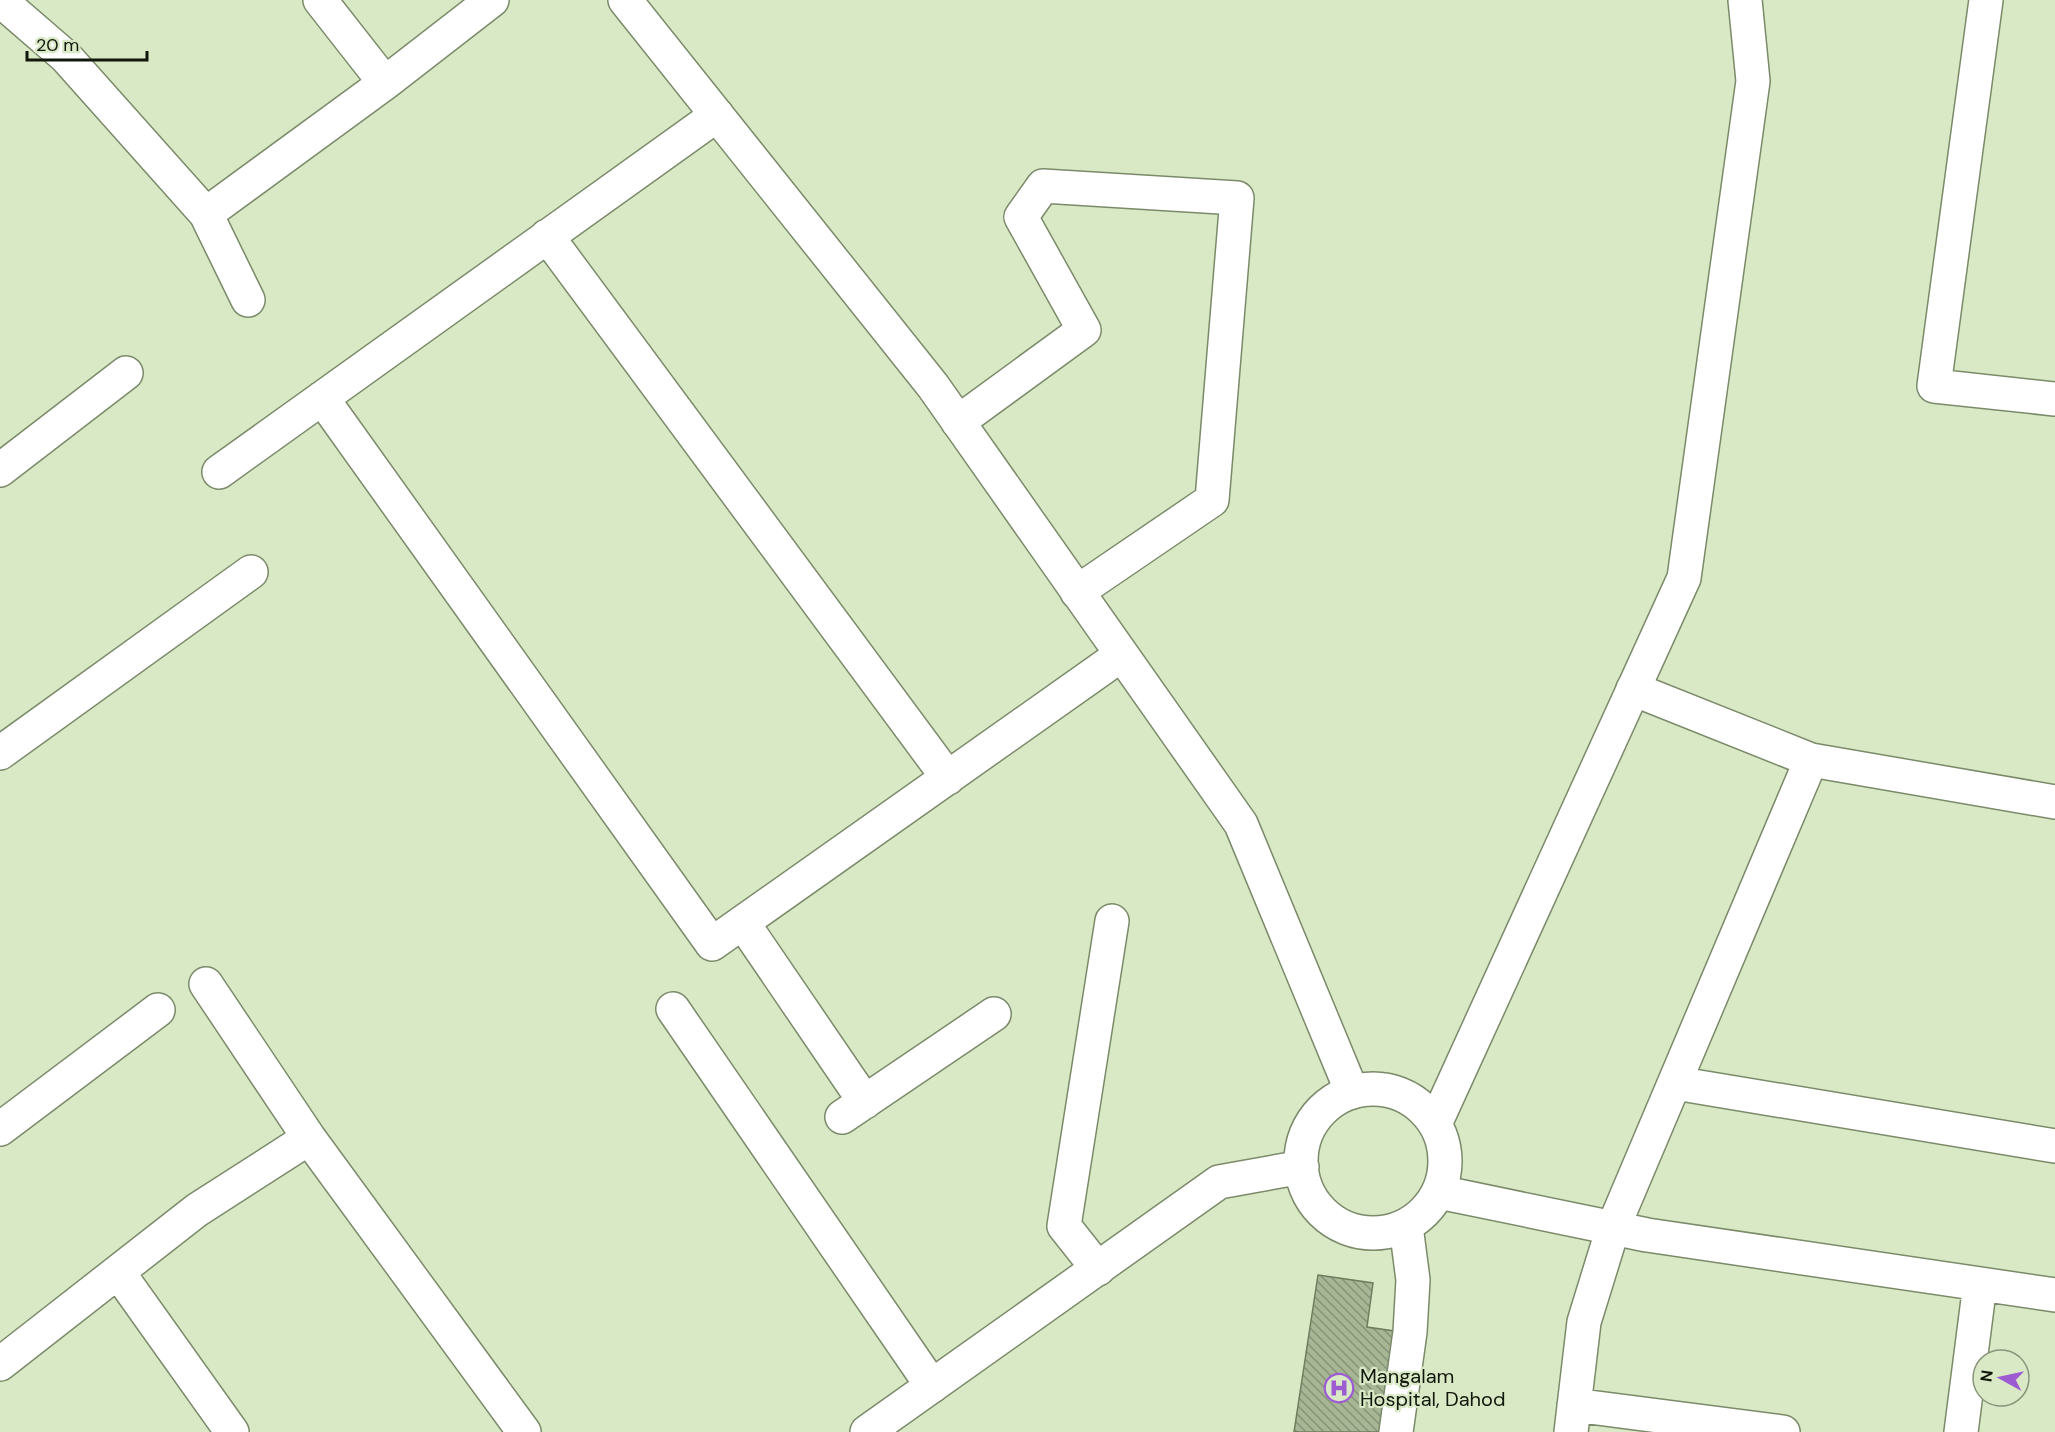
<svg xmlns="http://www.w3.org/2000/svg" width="2055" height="1432" viewBox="0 0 2055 1432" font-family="'DM Sans',sans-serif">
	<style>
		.building { fill: url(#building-back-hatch); stroke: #6f7d5d; stroke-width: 1.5 }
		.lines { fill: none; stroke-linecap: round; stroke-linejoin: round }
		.minor-casing { stroke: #7b8a69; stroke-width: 36 }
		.secondary-casing { stroke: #7b8a69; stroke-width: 36 }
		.primary-casing { stroke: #7b8a69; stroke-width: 36 }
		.minor { stroke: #fff; stroke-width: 33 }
		.secondary { stroke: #fff; stroke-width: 33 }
		.primary { stroke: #fff; stroke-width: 33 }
		.labels { text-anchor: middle; stroke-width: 4.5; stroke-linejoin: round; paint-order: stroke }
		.poi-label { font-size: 20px; fill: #12170b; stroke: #d9e9c6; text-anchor: start }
	</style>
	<defs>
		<pattern id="building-back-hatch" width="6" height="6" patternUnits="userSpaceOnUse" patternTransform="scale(1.5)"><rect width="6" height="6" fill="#a7b795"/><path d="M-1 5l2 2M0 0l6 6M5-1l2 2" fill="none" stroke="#879478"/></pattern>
	</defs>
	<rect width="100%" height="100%" fill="#d9e9c6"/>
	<path class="building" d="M1318 1275 1373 1283 1367 1327 1401 1332 1386 1432H1294Z"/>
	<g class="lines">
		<g class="minor-casing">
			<path id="minor" d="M0 0 66 57 206 214 248 300
				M320 0 385 83
				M1986 0 1934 386 2055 399
				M206 214 385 83 492 0
				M547 236 948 778
				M322 398 712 944 1121 655
				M958 422 1084 330 1021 217 1043 186 1237 198 1212 500 1077 592
				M0 470 126 373
				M219 472 717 115
				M1633 689 1811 760 2055 802
				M0 753 251 572
				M743 923 865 1102
				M206 984 309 1138 524 1432
				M673 1009 932 1386
				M1675 1083 2055 1146
				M842 1117 994 1014
				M0 1129 158 1010
				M1439 1192 1647 1235 2055 1295
				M1098 1269 1064 1226 1112 921
				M118 1272 232 1432
				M0 1364 197 1210 309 1138
				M1574 1405 1783 1432
				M1571 1432 1584 1322 1613 1228 1811 760
				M1961 1432 1980 1284"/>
		</g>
		<g class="secondary-casing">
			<path id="secondary" d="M625 0 933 386 1241 824 1352 1092
				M1396 1432 1410 1332 1413 1280 1406 1226"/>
		</g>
		<g class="primary-casing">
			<path id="primary" d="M1301 1161a72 72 0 1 1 144 0a72 72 0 1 1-144 0Z
				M1435 1124 1684 578 1753 81 1745 0
				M867 1432 1219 1182 1302 1167"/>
		</g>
		<use href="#minor" class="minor"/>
		<use href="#secondary" class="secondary"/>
		<use href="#primary" class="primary"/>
	</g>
	<defs>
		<g id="hospital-ring" transform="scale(1.5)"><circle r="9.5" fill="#d9e9c6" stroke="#9d5cd2" stroke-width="1.5"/><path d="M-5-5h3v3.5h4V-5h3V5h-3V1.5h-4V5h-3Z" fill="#9d5cd2"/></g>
	</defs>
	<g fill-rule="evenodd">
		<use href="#hospital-ring" x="1339" y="1388"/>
	</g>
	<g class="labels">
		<g class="poi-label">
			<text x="1360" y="1383">Mangalam<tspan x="1360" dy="23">Hospital, Dahod</tspan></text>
		</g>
	</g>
	<g transform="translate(2001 1378) rotate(278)"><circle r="28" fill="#d9e9c6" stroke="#89957b" stroke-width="1.5"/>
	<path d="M0-4.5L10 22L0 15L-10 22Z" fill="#9d5cd2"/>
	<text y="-9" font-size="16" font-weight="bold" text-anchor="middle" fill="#12170b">N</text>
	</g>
	<path d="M27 51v9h120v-9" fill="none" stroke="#12170b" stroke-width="3"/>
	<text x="36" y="51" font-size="18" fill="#12170b" stroke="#d9e9c6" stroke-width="4.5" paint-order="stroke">20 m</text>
</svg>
